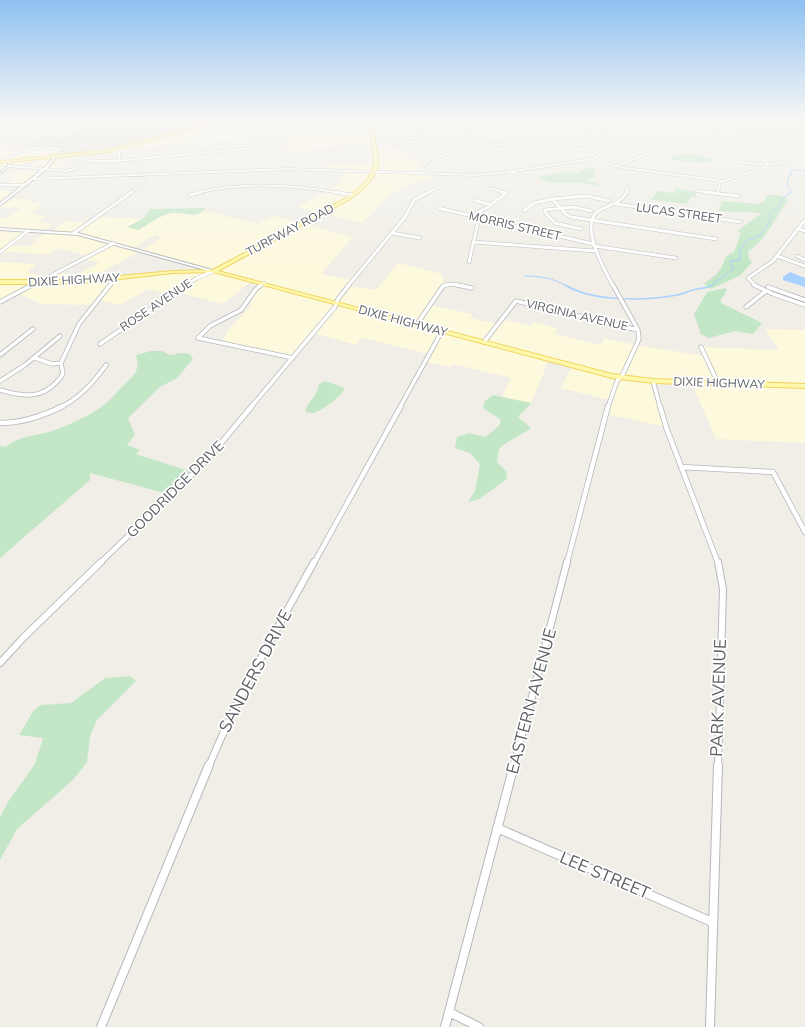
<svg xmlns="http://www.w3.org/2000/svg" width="805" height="1027" viewBox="0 0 805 1027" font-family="Mulish,sans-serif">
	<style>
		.commercial { fill: #fdf9dd; fill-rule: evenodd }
		.education { fill: #e0ded4 }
		.green { fill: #c3e7c6 }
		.water { fill: #a8d1fe }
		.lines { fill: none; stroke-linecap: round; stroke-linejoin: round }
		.stream-far1 { stroke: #a8d1fe; stroke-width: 1 }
		.stream { stroke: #a8d1fe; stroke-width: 1.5 }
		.minor-far5-casing { stroke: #b6b8bc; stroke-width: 3 }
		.minor-far4-casing { stroke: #b6b8bc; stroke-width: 4 }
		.minor-far3-casing { stroke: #b6b8bc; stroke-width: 5 }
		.minor-far2-casing { stroke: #b6b8bc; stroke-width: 6 }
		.minor-far1-casing { stroke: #b6b8bc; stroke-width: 8 }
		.minor-casing { stroke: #b6b8bc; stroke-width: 10 }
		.tertiary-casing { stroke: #b6b8bc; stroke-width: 2 }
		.primary-casing { stroke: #f0d45f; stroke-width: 2 }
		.minor-far5 { stroke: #fff; stroke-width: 2 }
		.minor-far4 { stroke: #fff; stroke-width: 3 }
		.minor-far3 { stroke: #fff; stroke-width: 3.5 }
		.minor-far2 { stroke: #fff; stroke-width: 4.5 }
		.minor-far1 { stroke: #fff; stroke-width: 6 }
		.minor { stroke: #fff; stroke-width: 8 }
		.tertiary { fill: #fff; fill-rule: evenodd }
		.primary { fill: #fef8ad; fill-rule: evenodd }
		.labels { text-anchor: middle; stroke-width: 3.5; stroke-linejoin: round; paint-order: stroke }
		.far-street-label { font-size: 12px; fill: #5e6166; stroke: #fff }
		.street-label { font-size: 14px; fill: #5e6166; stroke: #fff }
		.near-street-label { font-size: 17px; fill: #5e6166; stroke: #fff }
	</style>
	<rect width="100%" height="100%" fill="#f0eee6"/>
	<path class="commercial" d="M227 120H406L394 124 369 122 373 143 327 148 285 152 291 132 252 134V137L117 151 115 149Z
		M21 146 53 148 62 150 56 154 53 161 71 162 56 170 44 169 25 185H6L0 188V185H6L14 177H0V175L17 174 40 159 32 160 20 167 9 166 0 173V149H14Z
		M396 148 408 157 426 161 421 174 432 175V178L401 188 387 197 363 223 298 207 328 191 345 179 340 178 343 171 321 170 326 164 377 163 374 150Z
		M0 191H17L8 199H32L29 203H42L31 213 45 216 37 222 53 223 44 231H28L8 246H29L47 231 52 232 65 221 90 223 99 217 143 219 138 230 161 216 173 213 195 215 204 211 258 224 274 216 353 237 321 274 354 280 349 286 376 290 398 263 442 274 444 285 430 305 472 314 471 318 497 324 501 319 531 326 534 322 557 328 555 334 601 345 604 338 636 345 705 356 701 347 779 350 765 329 805 330V443L716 439 691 382 654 381 666 427 606 414 609 400 561 388 572 366 549 360 531 403 502 397 511 378 453 364 451 367 425 362 429 354 362 338 356 345 314 333 293 358 223 343 227 331 251 306 249 305 258 291 268 284 253 280 223 304 176 292 172 295 148 289 121 305 98 300 93 305 42 304 17 293 0 302V262L36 264 28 272 47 278 57 272 73 276 100 263 84 259 88 256 56 248 50 254 0 252V218H8L23 207 0 208ZM155 235 161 237 143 250 207 269 205 270 85 281 141 251 132 248Z"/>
	<path class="education" d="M100 120H192L209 125 123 148 76 155 55 157 56 154 61 150 21 146 41 136 65 138Z"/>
	<path class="green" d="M102 120H115L131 125 96 134 86 130Z
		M691 120H805V136L694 123V121Z
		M688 153 710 158 713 162 699 163 669 159 675 155Z
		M589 168H595L594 177 587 180 597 183 599 186 584 183H551L544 181 539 177 565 172 576 173Z
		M675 188 695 192 697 197 691 196 687 204 651 200 657 191 675 193Z
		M767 195H781L788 200C775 218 767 240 748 251L749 258 752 262 741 275 711 289 704 284C717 275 721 271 726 256L734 252 741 233 737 231 762 213 718 211 723 201 759 204 765 200Z
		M206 208C197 220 183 211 171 213 159 216 149 224 138 230L127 227 143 219 150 209Z
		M726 288V292L720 301 723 304 762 323 753 334 735 331 709 338 701 334 694 314 707 292Z
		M151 351H162L170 355 181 353 190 354 193 359 177 378 160 387 128 418 135 435 127 445 140 450 136 454 195 473 172 495 90 473V480L0 558V446L6 447C19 435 39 436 55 430 70 424 88 417 101 407 109 402 115 394 121 388 133 376 141 372 136 355Z
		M325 381 345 388C342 396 321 412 312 413 311 413 306 412 305 411 308 401 318 396 319 384Z
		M493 395 531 403 518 417 531 428C524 434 501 444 499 449 498 453 498 458 497 462L506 471 507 479 479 499 468 502 475 491 480 464 470 453 455 448 457 437 469 433 485 437 499 426 501 420 483 408 485 401Z
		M130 676 136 681 97 720 90 736 87 762 73 780 17 829 0 860V817L8 802 35 764 43 738 19 735 34 710 41 705 71 703 105 678Z"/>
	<path class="water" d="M790 272 805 278V287L783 280V277Z"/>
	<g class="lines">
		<path class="stream-far1" d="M525 276C541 276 552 278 567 286
			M710 286 733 269 730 261 740 260 739 251 746 241 759 236 770 221V215L778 207 783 198 792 192 787 186 789 176 793 174 789 172 793 170 805 171"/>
		<path class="stream" d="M565 285C593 302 645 301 677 295 684 294 690 290 697 289 703 287 707 289 712 285"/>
		<g class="minor-far5-casing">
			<path id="minor-far5" d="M216 120 222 122
				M398 120 420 124 524 129
				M525 121V134L584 151 608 163 613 167 627 188V193
				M402 122 394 124 391 128 395 140 399 143 426 141 420 134 422 127 418 126
				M641 125 665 123 805 141
				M63 126 75 120
				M524 127 575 120 598 131
				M712 130 711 134 715 154C730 162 763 167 780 163 789 161 797 154 805 150
				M568 133 574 134 607 130 627 136
				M0 134 30 120
				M438 138 468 137 471 127
				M115 149 119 153V161
				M580 150 592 145V143
				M10 161 8 160V157C25 147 43 145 62 150
				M9 166 66 171 76 169 90 161H116L254 148
				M613 167 666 147 671 143 670 139 666 136 629 120
				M618 167 722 181
				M513 171 523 181
				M421 174 425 163 428 160 478 144 522 146 541 140
				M32 179 289 169 476 175 501 173 598 158
				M0 185H25
				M491 188 505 193
				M697 191 712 193
				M130 193 140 186 148 174
				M197 193C243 181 294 185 340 193
				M427 193 448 183 453 175
				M718 193 720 182 766 167 768 164 756 152 754 146"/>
		</g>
		<g class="minor-far4-casing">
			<path id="minor-far4" d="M334 192 353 195
				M502 192 506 193
				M704 192 739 196
				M718 194V192
				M190 195 201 192
				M552 199 567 215 571 217 716 239
				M474 200 491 205
				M616 204 741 222
				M438 208 593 244
				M524 211 534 203 552 199 587 196 609 201
				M471 216 488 207 506 193
				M581 229 555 223 545 212V210L573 207 591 211
				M799 229 805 231
				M74 233 132 192
				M392 233 420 238
				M474 242 595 251
				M594 246 676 258
				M0 252 28 231
				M777 256 805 266
				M797 256 805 260
				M469 262 478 222
				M31 286 114 243
				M109 286 116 278
				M185 286 197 278 214 271
				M260 286 264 283
				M348 286 405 217 414 200 429 192
				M443 286 451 284 463 286
				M613 286C605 271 577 222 600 210 610 205 621 203 627 192
				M756 286 748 278 773 261 804 221"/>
		</g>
		<g class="minor-far3-casing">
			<path id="minor-far3" d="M457 285 472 288
				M754 285 773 294 805 305
				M768 287 805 300
				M0 302 32 285
				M746 307 766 291
				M417 324 443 286 446 285
				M198 338 293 358
				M198 338 210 326 241 310 256 289 261 285
				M484 342 516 301 638 330
				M100 344 186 285
				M701 347 718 383
				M0 355 33 329
				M35 358 52 364 61 363
				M0 381 25 365 60 336
				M653 381 660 407
				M0 390C26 398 46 399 63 374L61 363 79 324 110 285
				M61 407C80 398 94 382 106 365
				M251 407 335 307 338 299 349 285
				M400 407 442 331
				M608 407 617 381 623 374 639 339 638 330 613 285"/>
		</g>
		<g class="minor-far2-casing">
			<path id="minor-far2" d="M660 406 666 427 718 563
				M0 423C22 423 43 416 63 406
				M681 467 773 472 805 532
				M100 563 206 461 252 406
				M314 563 401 406
				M567 563 608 406"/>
		</g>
		<g class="minor-far1-casing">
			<path id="minor-far1" d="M0 663 24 637 101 562
				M209 766C238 695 277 629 314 562
				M514 766 567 562
				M718 766 723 589 718 562"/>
		</g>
		<g class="minor-casing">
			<path id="minor" d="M497 828 712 922
				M449 1012 479 1027
				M101 1027 209 765
				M445 1027 514 765
				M710 1027 718 765"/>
		</g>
		<g class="tertiary-casing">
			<path id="tertiary" d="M54 156 56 157 47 169 0 206V203L45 167Z
				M9 160 11 161 10 166 0 174V172L8 166Z
				M0 228 78 233 216 271 213 272 78 235 0 230Z"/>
		</g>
		<g class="primary-casing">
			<path id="primary" d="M223 120H228L108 152 0 163V161L108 150Z
				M367 120H370C379 160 388 172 350 199L218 271 612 374 653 379 805 384V388L653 383 612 378 214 272 173 273 76 284H0V280H76L173 271 213 270 348 197C384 171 375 159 367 120Z"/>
		</g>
		<use href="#minor-far5" class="minor-far5"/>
		<use href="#minor-far4" class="minor-far4"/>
		<use href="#minor-far3" class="minor-far3"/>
		<use href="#minor-far2" class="minor-far2"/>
		<use href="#minor-far1" class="minor-far1"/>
		<use href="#minor" class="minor"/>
		<use href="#tertiary" class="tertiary"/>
		<use href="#primary" class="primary"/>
	</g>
	<linearGradient id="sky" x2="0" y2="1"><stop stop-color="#8ec0f1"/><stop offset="0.45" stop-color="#f8f7f4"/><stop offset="1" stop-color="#f8f7f4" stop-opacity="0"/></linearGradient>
	<rect width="805" height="264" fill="url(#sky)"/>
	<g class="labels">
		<g class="far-street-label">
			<text transform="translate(679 213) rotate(8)" y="4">LUCAS STREET</text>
			<text transform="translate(515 226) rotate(13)" y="4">MORRIS STREET</text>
			<text transform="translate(290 230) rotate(-28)" y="4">TURFWAY ROAD</text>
			<text transform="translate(74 280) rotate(-3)" y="4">DIXIE HIGHWAY</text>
			<text transform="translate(156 305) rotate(-34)" y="4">ROSE AVENUE</text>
			<text transform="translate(577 315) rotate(13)" y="4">VIRGINIA AVENUE</text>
			<text transform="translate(403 321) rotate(15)" y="4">DIXIE HIGHWAY</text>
			<text transform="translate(719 383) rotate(2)" y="4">DIXIE HIGHWAY</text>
		</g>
		<g class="street-label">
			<text transform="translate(175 489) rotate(-45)" y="5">GOODRIDGE DRIVE</text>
		</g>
		<g class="near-street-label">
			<text transform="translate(255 671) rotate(-62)" y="6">SANDERS DRIVE</text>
			<text transform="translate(718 698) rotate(-88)" y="6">PARK AVENUE</text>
			<text transform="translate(531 701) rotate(-75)" y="6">EASTERN AVENUE</text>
			<text transform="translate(605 875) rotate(23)" y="6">LEE STREET</text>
		</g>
	</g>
</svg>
